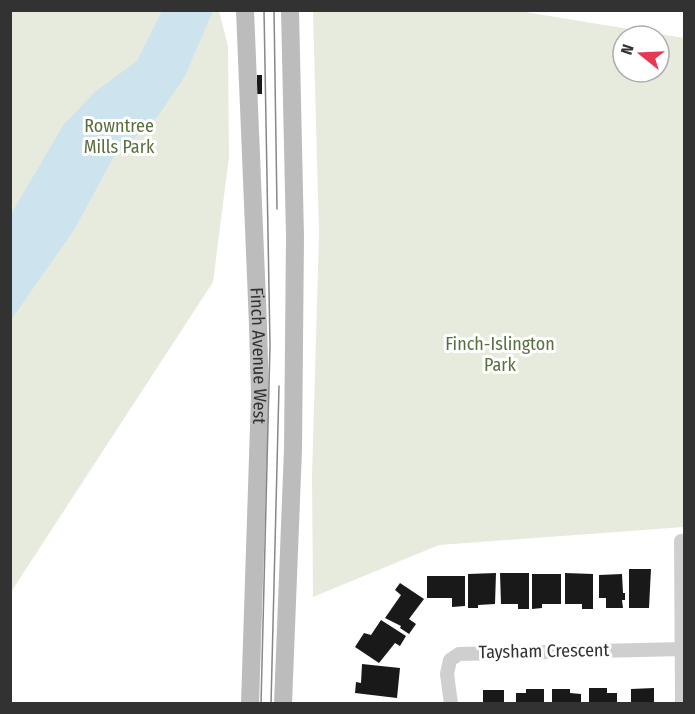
<svg xmlns="http://www.w3.org/2000/svg" width="695" height="714" viewBox="0 0 695 714" font-family="'Fira Sans Condensed',sans-serif">
	<style>
		.green { fill: #e6ebde; fill-rule: evenodd }
		.water { fill: #cde4ee }
		.building { fill: #191919 }
		.lines { fill: none; stroke-linecap: round; stroke-linejoin: round }
		.street { stroke: #cfcfcf; stroke-width: 14 }
		.secondary { stroke: #bcbcbc; stroke-width: 18 }
		.tram { stroke: #878787; stroke-width: 1.5 }
		.labels { text-anchor: middle; stroke-width: 6; stroke-linejoin: round; paint-order: stroke }
		.park-label { font-size: 18px; fill: #596f3e; stroke: #fff }
		.street-label { font-size: 18px; fill: #323232; stroke: #fff }
	</style>
	<rect width="100%" height="100%" fill="#fff"/>
	<path class="green" d="M11 11H219L228 46 229 157 213 282 11 592Z
		M313 11H519L684 38V527L439 545 313 597 312 476 319 235ZM623 36H659V72H623Z"/>
	<path class="water" d="M162 11H213L185 76 158 116 113 158 74 230 11 320V214L64 124 96 91 137 61Z"/>
	<path class="building" d="M257 75H262V94H257Z
		M629 569H651L649 608H629Z
		M496 573 495 604 478 605V608H468V574Z
		M500 573H529V609H518V604H501Z
		M565 573 593 574V609H582V604H565Z
		M532 574H561V604H542V608L532 609Z
		M622 574 623 593H625V600H622L623 608H606V598H599V575Z
		M427 576H465V606L452 607V598H427Z
		M400 583 424 599 409 619 416 624 409 634 400 628 401 626 385 618 401 595 395 590Z
		M381 620 406 636 400 646 395 643 379 663 355 647 364 633 371 635Z
		M362 664 400 668 397 698 355 693 356 682 361 683Z
		M589 688H607V693H617V704H589Z
		M654 688V704H631V689Z
		M526 689H544V704H516V693H526Z
		M552 689H570V693L581 694V704H552Z
		M483 690H504V704H483Z"/>
	<g class="lines">
		<path class="street" d="M681 541 682 704
			M451 704 447 674 450 660 459 654 684 649"/>
		<g class="secondary">
			<path id="s1" d="M245 10 258 325 260 395 250 704"/>
			<path d="M283 704 293 449 295 237 290 10"/>
		</g>
		<path class="tram" d="M274 10 277 209
			M261 704 270 345 264 10
			M271 704 279 386"/>
	</g>
	<g class="labels">
		<g class="park-label">
			<text x="119" y="132">Rowntree<tspan x="119" dy="21">Mills Park</tspan></text>
			<text x="500" y="350">Finch-Islington<tspan x="500" dy="21">Park</tspan></text>
		</g>
		<g class="street-label">
			<text dy="6" stroke="none"><textPath href="#s1" startOffset="346">Finch Avenue West</textPath></text>
			<text transform="translate(544 651) rotate(-1)" y="6">Taysham Crescent</text>
		</g>
	</g>
	<rect width="695" height="714" fill="none" stroke="#323232" stroke-width="24"/>
	<g transform="translate(641 54) rotate(288)"><circle r="28" fill="#ffffff" stroke="#adadad" stroke-width="1.5"/>
	<path d="M0-4.5L10 22L0 15L-10 22Z" fill="#e63753"/>
	<text y="-9" font-size="16" font-weight="bold" text-anchor="middle" fill="#323232">N</text>
	</g>
</svg>
